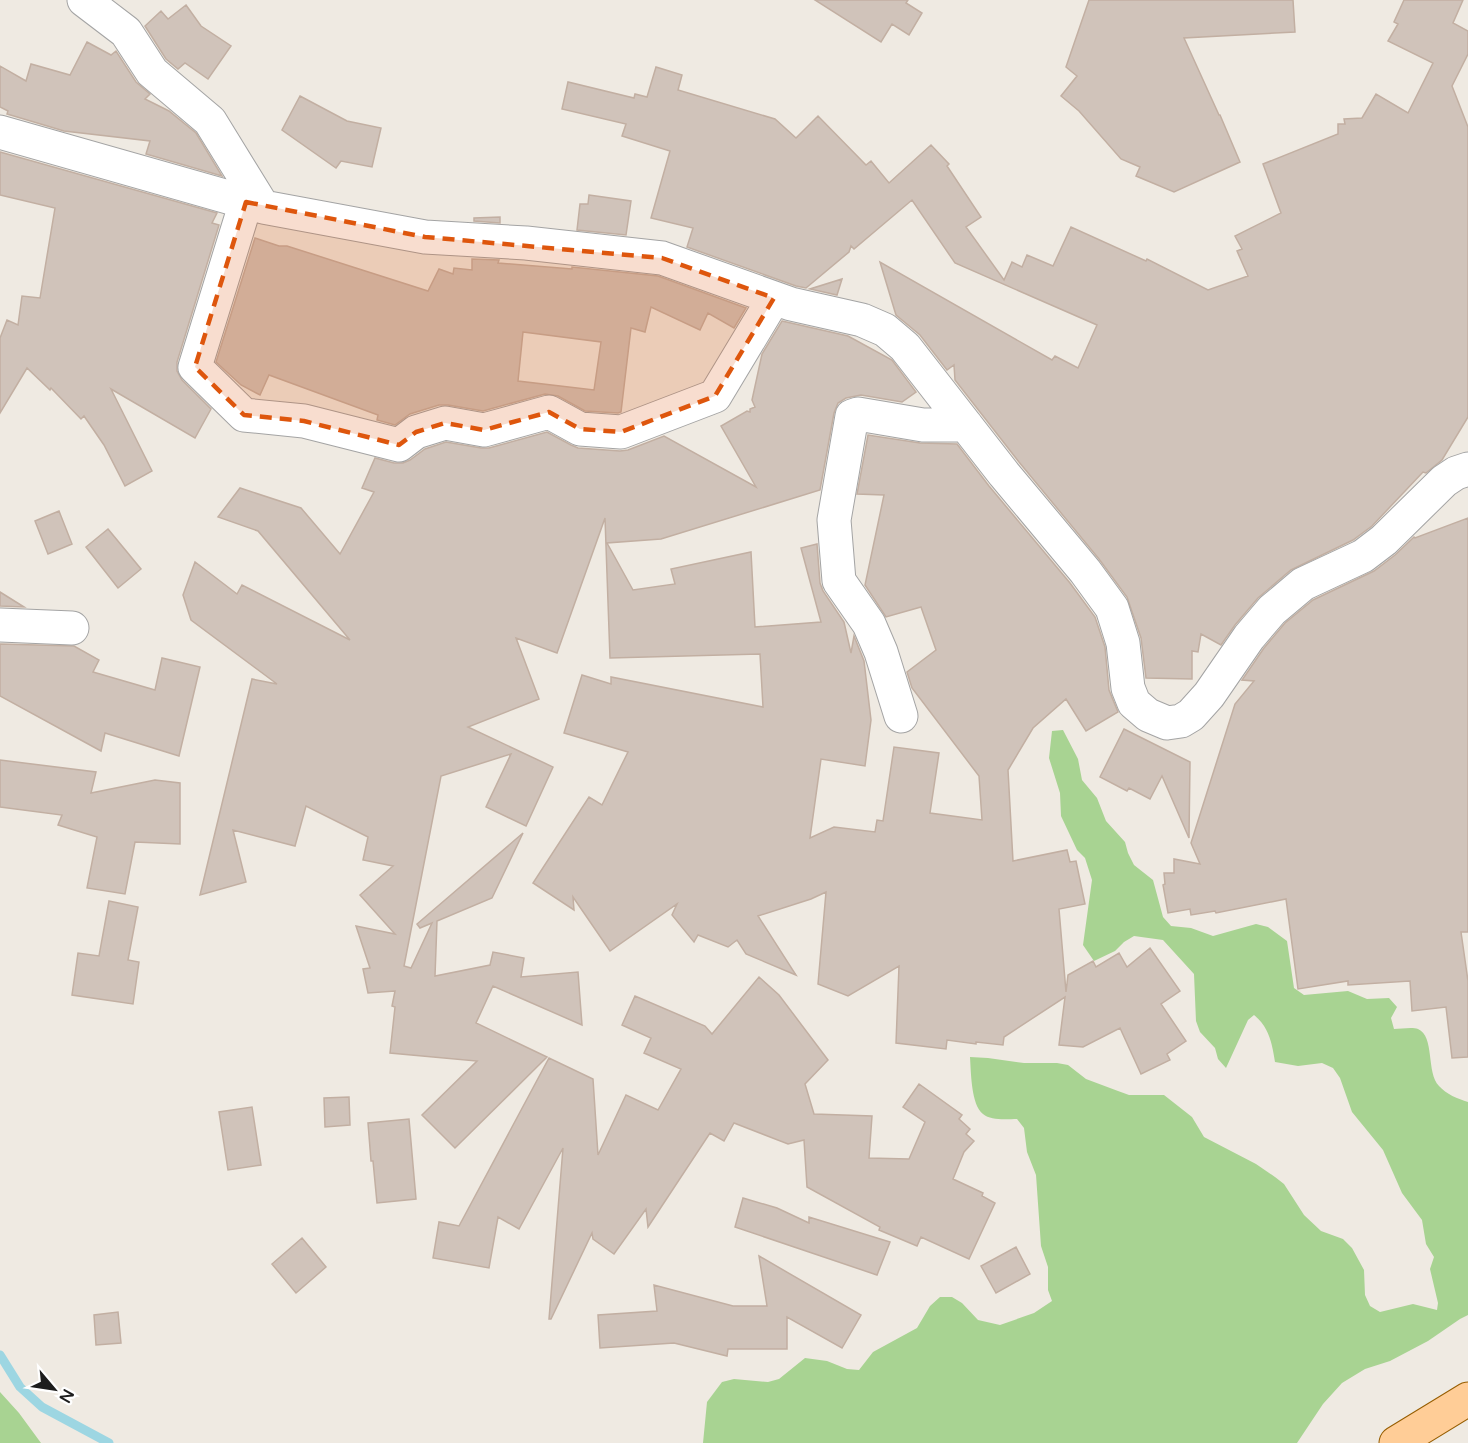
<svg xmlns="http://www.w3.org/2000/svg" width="1468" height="1443" viewBox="0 0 1468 1443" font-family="'Varela Round',sans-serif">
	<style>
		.forest { fill: #a8d392 }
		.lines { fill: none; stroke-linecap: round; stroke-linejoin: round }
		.stream { stroke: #9dd6e2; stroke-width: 9 }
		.building { fill: #d0c3ba; stroke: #c2afa2; stroke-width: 1.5; fill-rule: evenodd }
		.minor-casing { stroke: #a4a4a4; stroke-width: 35 }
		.major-casing { stroke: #965d00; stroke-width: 35 }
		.minor { stroke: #fff; stroke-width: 33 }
		.major { stroke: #ffcd97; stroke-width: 33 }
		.marked { fill: #de560d; fill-opacity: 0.2; stroke: #de560d; stroke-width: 4.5; stroke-dasharray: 12 8; stroke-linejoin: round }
	</style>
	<rect width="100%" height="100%" fill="#efeae2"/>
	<path class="forest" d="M1063 730 1078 759 1082 780 1097 798 1106 821 1125 842 1128 853 1134 865 1153 880 1163 917 1171 926 1191 928 1213 936 1256 924 1268 927 1287 941 1294 988 1304 995 1348 991 1367 999 1389 998 1397 1007 1391 1018 1394 1029C1401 1029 1412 1027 1418 1029 1435 1036 1426 1073 1439 1086 1446 1094 1458 1099 1468 1102V1315L1460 1319 1428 1341 1390 1361 1365 1369 1342 1383 1323 1404 1297 1443H703L707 1402 722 1382 734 1379 768 1382 779 1379 805 1358 827 1361 847 1369 859 1370 873 1352 917 1328 930 1306 940 1297H952L962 1303 978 1320 1000 1325 1034 1313 1052 1301 1048 1290V1267L1041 1246 1036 1175 1027 1152 1024 1128 1017 1119C1007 1119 991 1121 983 1114 971 1105 971 1072 970 1057L988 1058 1024 1063H1057L1068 1065 1086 1079 1118 1091 1129 1095H1164L1192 1117 1204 1137 1256 1164 1275 1177 1284 1184 1304 1215 1321 1231 1343 1239 1352 1248 1364 1270 1365 1295 1370 1306 1380 1312 1413 1304 1437 1310 1438 1303 1430 1269 1434 1257 1426 1244 1422 1220 1402 1193 1383 1150 1352 1112 1340 1078 1333 1068 1322 1063 1298 1066 1275 1062C1272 1043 1269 1027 1254 1015L1248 1020 1226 1068 1218 1059 1215 1048 1200 1032 1196 1021 1194 974 1163 940 1134 936 1124 942 1115 951 1094 961 1083 945 1092 880 1085 858 1077 850 1061 816 1060 793 1049 758 1052 731Z
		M0 1392 19 1413 41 1443H0Z"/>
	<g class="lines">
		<path class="stream" d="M0 1355 20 1387 42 1407 109 1443"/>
	</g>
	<path class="building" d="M815 0H908L906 3 922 13 909 35 892 24 881 42Z
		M1089 0H1293L1295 32 1184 38 1219 115H1220L1240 162 1174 192 1136 176 1140 167 1121 159 1079 111 1061 96 1077 76 1066 67Z
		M1404 0H1463L1453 23 1468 31V54L1452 86 1468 127V417L1442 460 1426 473 1423 472 1372 526 1353 540 1291 570 1258 598 1235 625 1221 645 1201 634 1198 652 1192 651V679L1146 678 1141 638 1127 597 1099 559 1019 462 955 380 954 365 947 370 920 335 896 315 880 262 1052 360 1055 356 1078 368 1097 325 955 263 912 200 854 249 851 246 849 252 806 288 796 286 687 247 693 228 651 218 670 151 622 136 626 124 562 109 568 82 634 98 635 94 647 97 656 67 682 75 678 90 775 119 796 138 818 116 866 165 871 161 889 183 931 145 949 164 947 166 981 217 966 227 1004 280 1012 262 1022 267 1027 255 1053 266 1071 227 1146 261 1147 259 1208 290 1248 276 1237 251 1242 249 1235 236 1281 213 1263 164 1338 134V124H1345L1344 119 1362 118 1376 94 1408 113 1433 63 1388 41 1398 24 1394 22Z
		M186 5 201 26 231 46 208 79 185 63 178 69 166 59 145 26 161 11 168 19Z
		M87 42 111 55 116 51 136 82 150 94 145 99 169 111 196 133 222 176 146 154 150 141 64 131 7 114 8 111 0 107V66L26 81 31 64 70 75Z
		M300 96 347 121 381 128 372 167 341 161 336 168 282 130Z
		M0 152 217 213 212 223 219 225 177 362V371L182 380 211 409 195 438 111 389 152 471 125 486 104 445 84 416 81 419 51 388 50 390 27 368 0 413V338L7 320 18 325 22 296 40 298 55 208 0 195Z
		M589 195 631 201 626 235 577 230 580 204H588Z
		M500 217V223L474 221V218Z
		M255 238 279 246H287L428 291 439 269 453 274 454 268 472 270V259L499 260 498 263 572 269V267L658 276 746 308 734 328 708 313 700 330 651 307 645 332 631 328 621 412 618 413 585 411 558 396 545 394 483 411 448 405H439L410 414 395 425 377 420 378 415 269 375 260 395 241 385 216 362ZM523 332 601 342 594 390 518 381Z
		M842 279 837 295 810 289Z
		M782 321 848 336 892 360 916 392 902 402 861 395 846 398 838 403 834 413 820 490 661 539 607 543 633 590 675 584 671 569 751 552 755 627 821 622 801 548 817 544 820 583 823 591 844 622 851 653 854 636 864 661 871 720 865 766 821 759 810 838 834 827 875 832 877 820 883 821 894 747 939 753 930 813 982 820 979 776 912 688 907 672 936 650 921 607 886 617 865 585 884 495 857 494 868 435 920 443 957 444 989 486 1070 583 1095 617 1105 647 1109 690 1118 712 1086 731 1066 699 1033 728 1008 770 1013 861 1067 850 1070 862 1076 861 1085 904 1059 909 1066 992 1068 975 1093 961 1096 967 1119 953 1127 967 1150 948 1180 991 1161 1004 1186 1041 1167 1054 1170 1060 1141 1074 1120 1028 1083 1047 1059 1045 1065 997 1004 1037 1003 1045 976 1042V1044L947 1040 946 1049 896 1043 899 966 848 996 818 984 826 892 811 899 758 916 796 975 746 954 737 940 728 947 698 935 694 942 672 915 677 904 610 951 573 897 574 910 533 883 589 797 602 805 628 752 564 733 582 675 611 684V677L763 707 760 654 610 658 605 518 557 653 516 638 539 699 468 727 553 767 526 826 486 807 511 754 441 776 404 966 411 968 432 923 420 928 417 924 523 833 492 898 437 921 435 976 490 965 493 952 524 958 521 977 578 972 582 1025 493 986 476 1023 547 1057 455 1148 422 1115 477 1061 390 1053 395 1007 392 1006 395 991 368 993 363 969 370 968 356 926 395 934 360 895 393 866 363 860 368 837 306 806 295 846 233 830 246 882 200 895 252 679 277 684 191 620 183 595 195 562 237 594 242 585 350 640 258 531 218 517 240 488 301 508 340 554 374 492 362 488 375 458 394 463H403L410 460 425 449 446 442 481 448H489L547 432 571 445 578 448 620 451 628 450 664 436 756 487 721 426 747 411 750 412V409L755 407 752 400 762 354Z
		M59 511 72 544 48 554 35 521Z
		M1468 518V932H1461L1468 981V1057L1452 1058 1446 1007 1412 1011 1410 981 1348 985V981L1298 989 1286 899 1216 913 1215 911 1191 915 1190 909 1168 913 1163 885 1165 884 1164 873H1174V859L1200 864 1191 843 1235 704 1254 681 1242 680 1264 648 1285 623 1313 600 1374 571 1395 555 1414 537 1415 538Z
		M108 529 141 569 118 588 86 547Z
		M0 592 24 607 0 606Z
		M0 644 74 646 99 660 93 672 155 690 162 658 200 667 179 756 105 733 101 751 0 696Z
		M1124 729 1190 762 1189 838 1162 776 1150 799 1129 788 1127 791 1100 777Z
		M0 760 96 772 91 793 155 780 180 783V844L135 842 125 894 87 888 97 837 58 825 62 815 0 807Z
		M109 901 138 907 128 960 139 962 133 1004 72 995 78 953 99 956Z
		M759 977 779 995 828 1060 805 1084 814 1114 872 1116 869 1158 909 1159 925 1122 903 1107 919 1084 962 1115 959 1119 970 1129 966 1134 974 1141 964 1152 953 1179 983 1193 982 1196 995 1203 969 1259 921 1237 917 1246 879 1230 880 1227 807 1187 804 1140 788 1144 734 1123 724 1141 710 1133 648 1227 646 1209 614 1254 593 1239 592 1233 551 1319H549L563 1148 519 1229 498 1217 489 1268 433 1258 439 1222 459 1226 549 1058 593 1079 598 1155 626 1095 658 1110 681 1069 644 1053 651 1038 622 1025 635 996 705 1026 712 1034Z
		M349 1097 350 1125 325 1127 324 1098Z
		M252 1107 261 1165 228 1170 219 1112Z
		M409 1119 416 1199 377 1203 373 1161H371L368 1123Z
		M743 1198 777 1208 809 1223V1217L890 1242 877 1275 735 1227Z
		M302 1238 326 1267 296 1293 272 1264Z
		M1016 1247 1030 1274 996 1293 981 1266Z
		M759 1256 861 1315 842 1348 787 1317V1349H728L727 1356 674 1343 600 1348 598 1315 657 1311 654 1285 733 1306H767Z
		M118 1312 121 1343 96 1345 94 1315Z"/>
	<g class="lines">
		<g class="minor-casing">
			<path id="minor" d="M84 0 126 32 152 72 210 121 263 207
				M0 132 263 207 425 237 526 243 662 258 791 304 862 320 885 330 905 347 1004 474 1085 571 1112 608 1123 643 1128 688 1134 703 1148 715 1167 723 1181 721 1191 715 1209 695 1249 637 1272 610 1303 584 1363 556 1384 540 1444 481 1456 473 1468 469
				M246 202 195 367 244 415 304 421 399 445 416 432 445 423 484 430 549 412 580 429 621 432 715 396 774 298
				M0 625 72 628
				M901 716 881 652 869 624 839 581 834 520 852 416 858 414 923 425H966"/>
		</g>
		<g class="major-casing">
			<path id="major" d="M1396 1443 1468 1399"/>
		</g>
		<use href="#minor" class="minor"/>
		<use href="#major" class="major"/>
	</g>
	<path class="marked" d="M246 202 425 237 662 258 774 298 715 396 621 432 580 429 549 412 484 430 445 423 416 432 399 445 304 421 244 415 195 367Z"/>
	<g transform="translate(54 1389) rotate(119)" stroke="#ffffff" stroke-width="4.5" paint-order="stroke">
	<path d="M0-4.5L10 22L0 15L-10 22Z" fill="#1d1d1d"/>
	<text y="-9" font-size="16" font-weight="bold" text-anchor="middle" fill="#1d1d1d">N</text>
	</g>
</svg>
